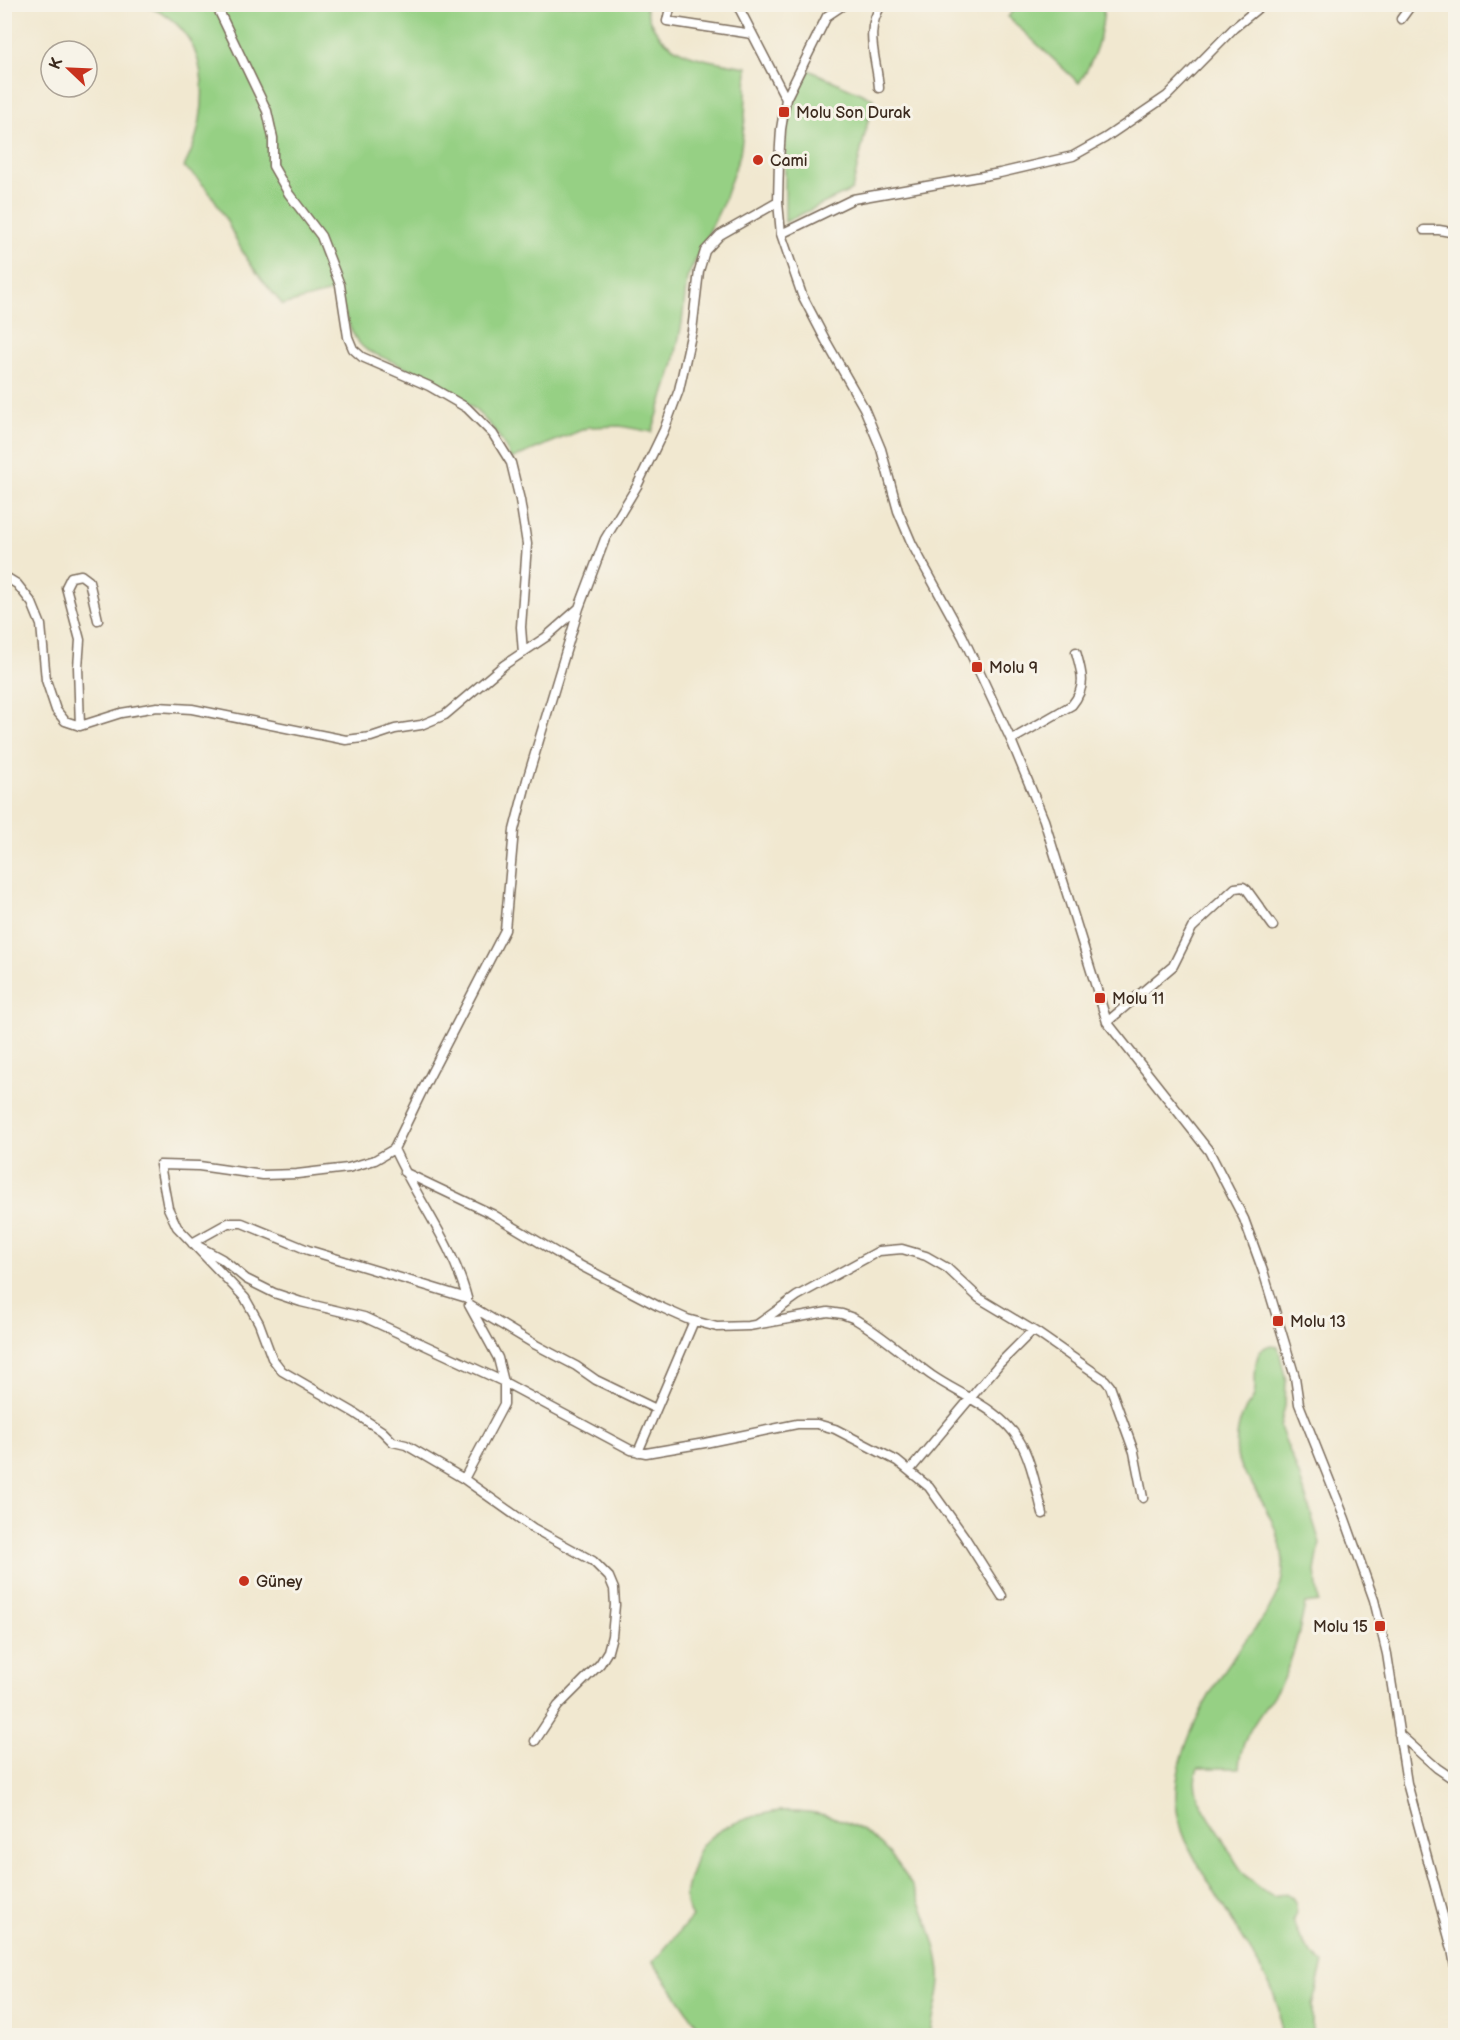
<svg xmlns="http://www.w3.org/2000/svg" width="1460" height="2040" viewBox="0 0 1460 2040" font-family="'Balsamiq Sans',sans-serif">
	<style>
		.green { fill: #96d084; stroke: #687d51; stroke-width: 1.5 }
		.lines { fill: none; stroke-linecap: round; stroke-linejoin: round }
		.minor-casing { stroke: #7b6c5c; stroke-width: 11 }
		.minor { stroke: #fff; stroke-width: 8 }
		.poi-dot { fill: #c8321e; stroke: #f7f3e8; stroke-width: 2 }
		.labels { text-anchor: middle; stroke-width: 6; stroke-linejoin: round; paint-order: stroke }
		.poi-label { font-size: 16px; fill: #3b2a1e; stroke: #f7f3e8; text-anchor: start }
	</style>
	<rect width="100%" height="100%" fill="#f7f3e8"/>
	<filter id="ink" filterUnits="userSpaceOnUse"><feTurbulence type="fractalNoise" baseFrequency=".0167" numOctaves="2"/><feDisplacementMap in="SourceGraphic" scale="12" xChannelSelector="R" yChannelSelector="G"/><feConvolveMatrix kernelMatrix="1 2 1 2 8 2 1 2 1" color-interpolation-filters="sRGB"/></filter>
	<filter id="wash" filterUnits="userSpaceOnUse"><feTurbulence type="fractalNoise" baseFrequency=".008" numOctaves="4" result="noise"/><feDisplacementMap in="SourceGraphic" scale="24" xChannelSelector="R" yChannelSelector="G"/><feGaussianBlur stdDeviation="1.35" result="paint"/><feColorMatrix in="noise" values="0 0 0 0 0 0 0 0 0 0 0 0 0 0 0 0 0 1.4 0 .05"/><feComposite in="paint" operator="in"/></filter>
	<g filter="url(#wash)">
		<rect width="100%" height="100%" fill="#f1e8d0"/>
		<path class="green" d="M141 5H645C656 57 703 59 747 67L745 119 740 154 723 203 687 278 682 323 673 367 652 432 620 426 589 427 511 459C487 400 423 375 368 351 348 338 346 310 334 291L283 305C269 289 256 273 245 256 224 220 219 194 184 167 213 112 214 24 141 5Z
			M1018 5H1104C1103 34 1095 59 1079 83L1008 17Z
			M809 70 873 99 852 190 785 222V153L788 115Z
			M1271 1345 1278 1346 1286 1381 1285 1406 1280 1427 1299 1475 1320 1543 1315 1571 1319 1602 1305 1604C1300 1630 1294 1656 1282 1681 1266 1711 1240 1732 1239 1768H1198C1187 1792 1211 1819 1223 1839 1230 1852 1237 1867 1248 1878 1255 1886 1264 1892 1274 1897L1285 1893C1297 1898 1299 1909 1293 1920 1298 1938 1307 1951 1323 1963L1312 2006V2035H1281L1279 2010 1272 1989C1254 1955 1232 1922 1212 1888 1196 1860 1178 1835 1176 1801 1174 1752 1209 1691 1237 1652 1257 1623 1285 1600 1283 1562 1282 1536 1266 1508 1253 1486 1249 1479 1241 1471 1239 1463 1234 1450 1237 1427 1243 1414 1249 1401 1254 1404 1255 1387 1256 1372 1252 1349 1271 1345Z
			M780 1811C858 1808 904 1853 928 1923 934 1941 941 1963 940 1981 939 1999 932 2018 930 2035H704L653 1962 692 1917C682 1901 685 1890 691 1873 694 1865 696 1853 701 1847 716 1826 756 1814 780 1811Z"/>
	</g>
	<g filter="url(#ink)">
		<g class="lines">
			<g class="minor-casing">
				<path id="minor" d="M214 4 218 9 267 111 273 138V166L289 194 321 236 340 285 348 337 353 349 362 357 429 386 467 408 493 434 511 463 520 500 527 544 521 627 523 653
					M671 4 667 21 752 34
					M737 4 786 99
					M845 4 827 16 786 99 781 129 779 161 778 202 781 234 802 295 827 343 864 408 881 449 898 511 912 544 963 637 1011 740 1044 820 1107 1022 1209 1151 1244 1219 1264 1274 1295 1377 1299 1404 1345 1519 1374 1600 1387 1654 1407 1783 1452 1949 1456 1972
					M1401 19 1412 4
					M879 88C877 58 863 32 882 4
					M1424 230H1439L1456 233
					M781 234 853 199 1000 173 1073 156 1105 138 1167 96 1234 28 1263 4
					M4 576 17 584 32 603 41 625 46 680 56 710 65 721 80 726 121 713 157 707 192 709 346 740 371 737 395 729 421 725 445 715 504 665 546 637 579 608
					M80 726 78 667 80 640 66 587 71 577 81 575 89 581 98 620
					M1011 740 1072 705C1087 687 1082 673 1076 652
					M1107 1022 1173 966 1192 928 1235 888 1243 887 1247 890 1273 926
					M394 1149C417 1200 453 1244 467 1298
					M404 1172 492 1214 564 1257 658 1306 687 1319 717 1327 749 1326 828 1312 842 1314 853 1318C881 1334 905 1356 931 1375 960 1395 1000 1409 1019 1440 1031 1458 1037 1492 1043 1514
					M192 1243 228 1223H242L308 1250 467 1298
					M200 1247 222 1259 246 1279 274 1293 301 1302 364 1317 504 1382 631 1450 646 1453 705 1443 797 1424H817L835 1429 897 1461 929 1487 964 1536 1002 1596
					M469 1305 536 1345 576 1366 596 1380 656 1409
					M758 1324 797 1296 879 1251 902 1249 926 1256 947 1268 979 1298 1039 1334 1105 1380 1110 1386 1134 1452 1143 1498
					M638 1452 694 1321
					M910 1470 1000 1363 1032 1331
					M464 1479 504 1404V1382L498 1358 469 1305
					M1399 1734 1437 1768 1456 1781
					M535 1741 558 1706 600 1664 608 1651 612 1636 615 1605 614 1589 609 1577 593 1561 533 1528 464 1479 406 1445 393 1442 382 1431 353 1412 282 1371 272 1358 259 1323 245 1298 177 1227 168 1208 160 1165 199 1166 263 1175 297 1174 348 1168 375 1160 394 1149 425 1085 505 930 514 830 527 780 579 608 605 539 637 486 664 430 679 390 692 331 699 271 705 251 720 235 778 202"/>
			</g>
			<use href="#minor" class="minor"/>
		</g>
	</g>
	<g class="poi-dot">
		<rect x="778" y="106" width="12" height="12" rx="3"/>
		<circle cx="758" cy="160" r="6"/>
		<rect x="971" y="661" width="12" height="12" rx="3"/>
		<rect x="1094" y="992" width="12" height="12" rx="3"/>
		<rect x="1272" y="1315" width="12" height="12" rx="3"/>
		<circle cx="244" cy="1581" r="6"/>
		<rect x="1374" y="1620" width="12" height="12" rx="3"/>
	</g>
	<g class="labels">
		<g class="poi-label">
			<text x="796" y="118">Molu Son Durak</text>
			<text x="770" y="166">Cami</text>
			<text x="989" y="673">Molu 9</text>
			<text x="1112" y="1004">Molu 11</text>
			<text x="1290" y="1327">Molu 13</text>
			<text x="256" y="1587">Güney</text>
			<text x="1368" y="1632" text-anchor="end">Molu 15</text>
		</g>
	</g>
	<rect width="1460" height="2040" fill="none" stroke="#f7f3e8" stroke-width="24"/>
	<g transform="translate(69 69) rotate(293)"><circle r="28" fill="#f7f3e8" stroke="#aca397" stroke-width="1.5"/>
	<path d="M0-4.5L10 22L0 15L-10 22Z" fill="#c8321e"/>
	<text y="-9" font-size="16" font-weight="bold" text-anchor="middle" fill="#3b2a1e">K</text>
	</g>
</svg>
